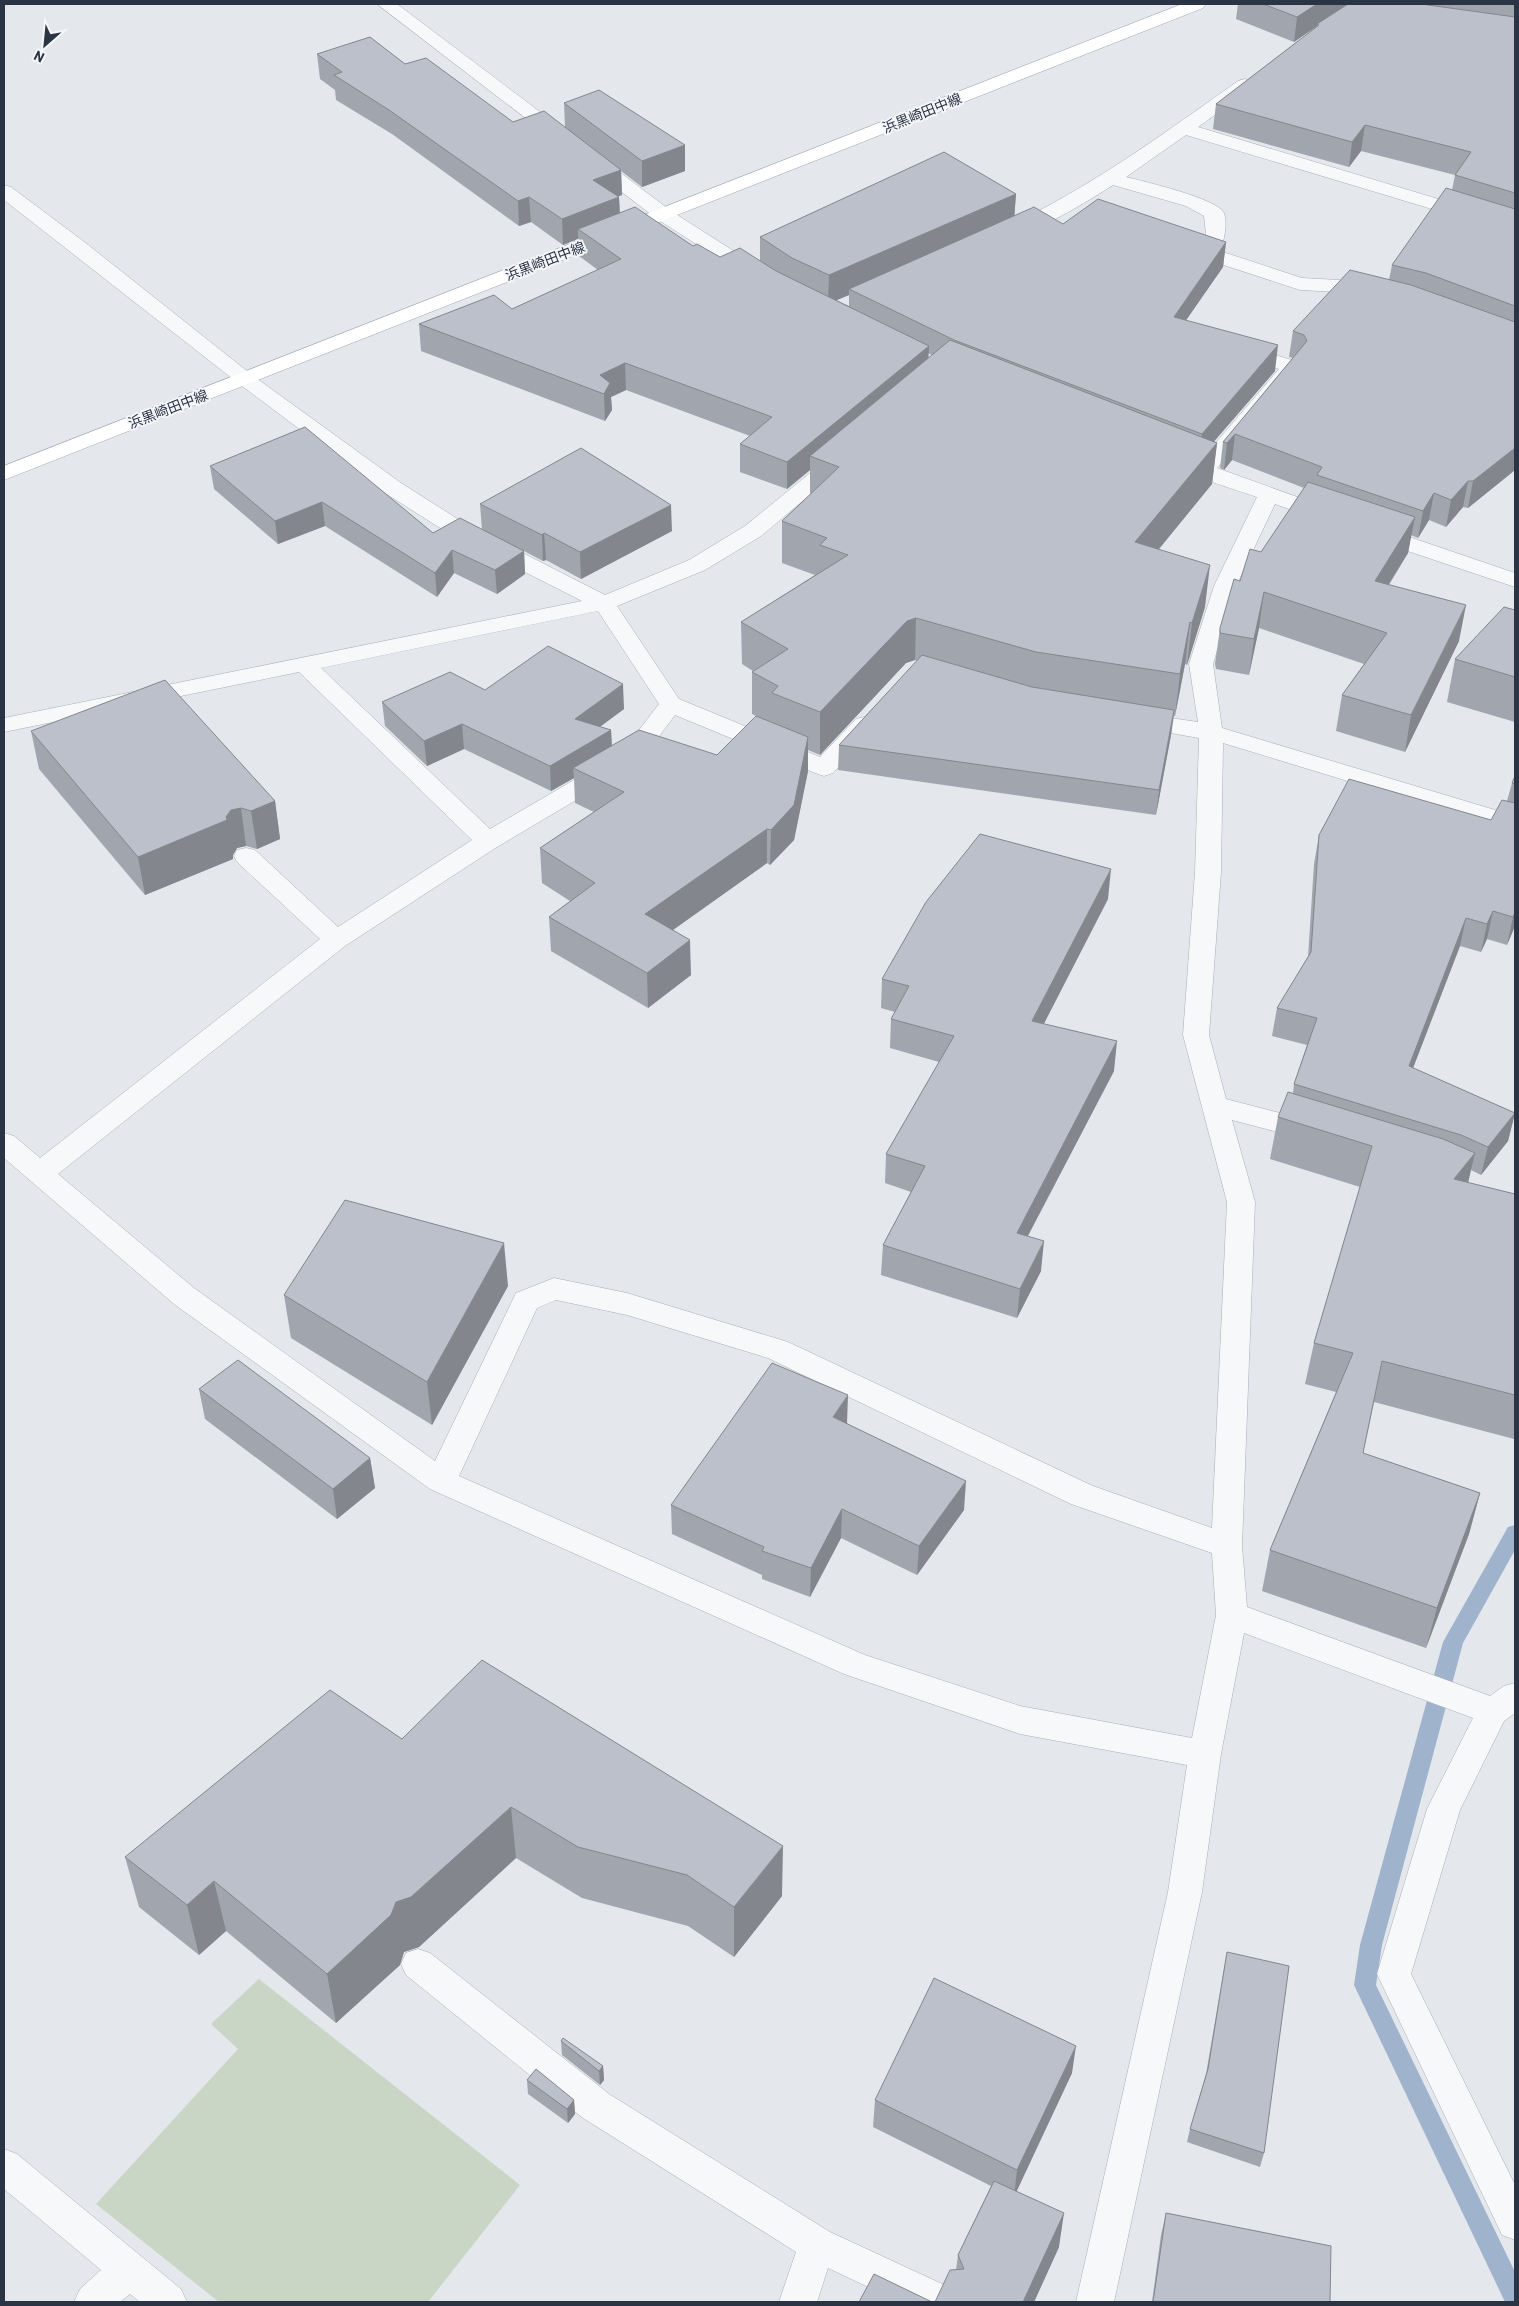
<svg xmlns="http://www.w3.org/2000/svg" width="1519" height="2306" viewBox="0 0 1519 2306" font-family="Barlow,'Noto Sans JP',sans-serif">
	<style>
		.green { fill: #c9d6c5 }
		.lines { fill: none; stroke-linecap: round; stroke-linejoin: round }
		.stream { fill: #9fb4cc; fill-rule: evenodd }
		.minor-casing { stroke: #a9aeb7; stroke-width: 1 }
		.major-casing { stroke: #a3abb8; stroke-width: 1 }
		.minor { fill: #f7f8fa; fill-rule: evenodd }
		.major { fill: #fff; fill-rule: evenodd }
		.wall { fill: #a1a5ae; fill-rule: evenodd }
		.shaded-wall { fill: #83868d }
		.building { fill: #bbc0ca; stroke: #83868d }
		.labels { text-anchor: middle; stroke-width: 4; stroke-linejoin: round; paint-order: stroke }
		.far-street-label { font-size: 14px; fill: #2b3445; stroke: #f4f6f9 }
	</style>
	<rect width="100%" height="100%" fill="#e4e7ec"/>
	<path class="green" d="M259 1979 520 2185 428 2302H219L96 2204 238 2049 211 2024Z"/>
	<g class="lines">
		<path class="stream" d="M1515 1525V1550L1463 1643 1382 1945 1376 1985 1515 2272V2302H1505L1354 1985 1360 1945 1443 1642 1508 1527Z"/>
		<g class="minor-casing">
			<path id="minor" d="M377 4H397L671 211 765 271 768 275 765 279 758 281 751 279 657 219Z
				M1245 79 1252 81 1254 85 1252 89 1198 127 1515 222V234L1186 135 1126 177C1142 181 1219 199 1224 213 1228 226 1224 239 1220 251L1302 278 1339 280 1379 290 1382 294 1379 298 1372 300 1339 292 1300 290 1202 258 1199 254 1206 234 1204 216 1186 206 1113 185C1093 198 1026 240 1006 235L1003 231 1006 227C1090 188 1163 134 1238 81Z
				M4 185 11 187 87 244 252 375 401 483 464 523 605 595 689 560 745 526 831 456 839 455 847 456 850 461 761 536 705 570 617 606 679 699 820 757 856 719 864 717 872 719 876 724 872 729 833 773 824 776 815 773 675 715 640 762 497 847 345 946 58 1174 194 1288 435 1461 516 1293 554 1278 627 1293 788 1342 1093 1486 1212 1528 1227 1202 1183 1035 1195 872 1199 738 1136 727 1128 725 1124 720 1128 715 1136 713 1198 722 1189 664 1214 586 1257 497C1240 491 1176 472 1168 461L1171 456 1179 455 1200 461 1279 369 1234 355 1231 351 1234 347 1241 345 1299 362 1302 366 1299 370 1217 468 1336 511 1339 516 1336 521 1328 523 1275 504 1236 586 1213 664 1222 728 1515 816V832L1223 743 1221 872 1209 1035 1226 1099 1322 1124 1326 1131 1322 1138 1312 1141 1232 1120 1255 1202 1242 1546 1247 1607 1490 1696 1504 1686 1515 1683V1713L1504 1721 1460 1810 1411 1974 1515 2185V2240L1502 2235 1377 1974 1427 1809 1473 1718 1244 1633 1221 1754 1202 1892 1114 2302H1076L1168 1892 1187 1765 1020 1734 844 1674 430 1489 174 1304 4 1158V1133L14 1136 40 1158 320 939 237 862 234 856 237 850 246 848 255 850 338 927 472 840 299 672 4 732V718L582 601 448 533 385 493 238 383 4 200ZM598 611 659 704 622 752 490 829 321 668ZM556 1300 627 1315 768 1358 1071 1504 1212 1553 1216 1615 1192 1738 1020 1706 865 1655 459 1476 537 1308Z
				M1374 525 1515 573V587L1366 537 1363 532 1366 527Z
				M418 1949 430 1953 609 2094 830 2232 953 2289 959 2302H900L828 2268 817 2302H779L796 2252 583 2118 406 1975 401 1964 406 1953Z
				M4 2149 17 2154 181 2289 187 2302H140L130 2294 120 2302H74L80 2289 101 2270 4 2189Z"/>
		</g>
		<g class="major-casing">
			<path id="major" d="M1182 4H1206L1203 8 4 480V466Z"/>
		</g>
		<use href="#minor" class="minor"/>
		<use href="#major" class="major"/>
	</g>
	<path class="wall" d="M1238 4H1515V470L1468 508 1463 507 1446 527 1429 520 1418 538 1411 535 1408 553 1389 585 1459 641 1405 752 1336 731 1342 695 1364 664 1259 628 1249 675 1216 669 1215 664 1220 628 1240 581 1261 552 1304 488 1232 460 1224 470 1220 468 1223 442 1293 358 1289 357 1293 331 1389 280 1392 265 1452 190 1455 175 1361 151 1349 167 1213 129 1216 104 1316 27 1317 26 1294 42 1236 19Z
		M317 54 405 64 513 122 565 127 564 103 685 171 642 187 621 171 622 195 618 196 619 197 620 213 693 246 720 257 760 261V237L1016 194 1014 216 1063 224 1226 242 1223 267 1186 320 1275 371 1214 441 1217 443 1212 484 1159 549 1205 607 1187 665 1185 664 1175 716H1174L1171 735 1156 815 838 770 839 745 917 661 915 660 906 663 820 755 808 750V771L794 840 770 865 767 863 673 930 691 975 648 1008 551 951 549 917 570 901 542 883 540 848 594 812 575 803 574 778 551 791 464 749 427 766 385 726 382 702 485 690 624 709 600 727 611 730 612 745 717 755 756 716 752 714V672L753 671 742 664 741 622 815 575 782 563V521L810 495V470L787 489 740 472V444L750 436 626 390 611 397 612 410 605 421 421 351 419 324 512 309 598 270 579 256 578 239 563 245 531 222 519 226 392 134 336 100 335 90 320 79ZM849 295V306L836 300ZM928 353 932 355 928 359Z
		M210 466 433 533 482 530 480 504 672 531 581 579 546 560 543 561 524 551 525 574 497 594 454 573 437 597 325 526 278 544 214 489Z
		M1515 610V722L1447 702 1455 659Z
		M31 731 275 801 280 839 257 849 246 846 237 848 233 855V859L145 895 39 769Z
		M1515 776V926L1507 945 1487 939 1481 952 1460 946 1413 1068 1515 1113 1508 1141 1481 1175 1471 1170 1468 1183 1515 1194V1433L1514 1439 1374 1402 1363 1453 1480 1493 1469 1534 1426 1648 1262 1591 1270 1550 1336 1392 1305 1384 1314 1343 1360 1187 1270 1159 1278 1117 1293 1093 1294 1084 1307 1045 1272 1036 1277 1008 1308 957 1314 864 1319 835 1491 820 1507 801 1512 783Z
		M1108 899 1043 1024 1114 1071 1028 1236 1041 1271 1017 1318 881 1275 883 1245 911 1192 885 1183 886 1154 939 1062 890 1048 891 1019 895 1012 881 1008 882 979Z
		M508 1286 432 1425 291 1338 284 1295Z
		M199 1389 370 1458 375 1488 337 1519 205 1419Z
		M847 1423 964 1510 917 1575 841 1538 810 1597 762 1579V1575L672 1534 671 1505Z
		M402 1739 782 1896 734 1957 688 1926 582 1898 516 1858 419 1947 404 1952 400 1965 336 2023 226 1931 199 1955 139 1907 125 1857Z
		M1227 1952 1264 2153 1260 2167 1187 2142 1190 2129 1206 2074Z
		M561 2041 603 2066 604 2080 600 2085 562 2055Z
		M1072 2073 1016 2191 1059 2247 1034 2302 956 2270 958 2255 991 2186 873 2127 875 2100Z
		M527 2080 574 2100 575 2114 568 2123 528 2094Z
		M1166 2213 1330 2302H1152L1161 2235Z"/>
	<path class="shaded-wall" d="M1317 4H1350L1317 24V26L1294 42 1297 17Z
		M1365 125 1361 151 1349 167 1352 142Z
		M685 145V171L642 187V161Z
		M621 170 622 195 594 205 593 180Z
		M1016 194 1014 222 849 289V295L828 304 829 275Z
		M529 197 531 222 519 226 518 201Z
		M619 197 620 222 578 229V239L563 245 562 219Z
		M1226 242 1223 267 1171 342 1174 317Z
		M1278 345 1275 371 1198 460 1202 434Z
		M929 346 928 372 810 456V470L787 489V462Z
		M625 363 626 390 611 397 612 410 605 421 604 394 600 375Z
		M1235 434 1232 460 1224 470 1227 443Z
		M1217 443 1212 484 1131 583 1135 542Z
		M1515 448V470L1468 508 1473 481Z
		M1468 481 1463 507 1446 527 1451 500Z
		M1434 493 1429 520 1418 538 1423 511Z
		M322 502 325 526 278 544 275 521Z
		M671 505 672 531 581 579 580 552Z
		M1415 517 1408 553 1368 617 1375 581Z
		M544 533 546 560 543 561 542 535Z
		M452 550 454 573 437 597 435 573Z
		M524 551 525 574 497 594 495 570Z
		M1210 565 1205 607 1187 665 1192 623Z
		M1264 592 1259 628 1249 675 1254 639Z
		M1466 605 1459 641 1405 752 1411 715Z
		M916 618 915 660 906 663 820 755V712L907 621Z
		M1190 622 1185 664 1175 716 1180 674Z
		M623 684 624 709 576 744 575 719Z
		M1174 710 1171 735 1156 815 1159 790Z
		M462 724 464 749 427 766 424 741Z
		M611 730 612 755 573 768 574 778 551 791 550 766Z
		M808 737V771L794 840 770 865 771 830Z
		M275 801 280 839 257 849 251 811Z
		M241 808 246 846 237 848 233 855V859L145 895 138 857 226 817 231 810Z
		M767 829V863L646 949 645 914Z
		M1111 869 1108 899 1030 1051 1032 1021Z
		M1493 911 1487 939 1481 952 1487 924Z
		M1515 912V926L1507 945 1513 917Z
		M1466 918 1460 946 1403 1094 1409 1066Z
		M690 940 691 975 648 1008 647 973Z
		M1117 1041 1114 1071 1014 1262 1017 1233Z
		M1515 1113 1508 1141 1481 1175 1488 1147Z
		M1475 1153 1465 1195 1454 1179Z
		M1044 1241 1041 1271 1017 1318 1020 1289Z
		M504 1243 508 1286 432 1425 427 1382Z
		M848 1395 847 1424 833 1417Z
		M370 1458 375 1488 337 1519 333 1489Z
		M966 1481 964 1510 917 1575 919 1546Z
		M1480 1493 1469 1534 1426 1648 1437 1608Z
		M842 1509 841 1538 810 1597 811 1568Z
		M511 1807 516 1858 419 1947 404 1952 400 1965 336 2023 327 1974 396 1902Z
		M783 1846 782 1896 734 1957V1907Z
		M214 1881 226 1931 199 1955 187 1905Z
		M1076 2046 1072 2073 1014 2197 1017 2170Z
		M603 2066 604 2080 600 2085 599 2071Z
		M574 2100 575 2114 568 2123 567 2109Z
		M1064 2213 1059 2247 1034 2302H1023Z"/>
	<path class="building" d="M1263 4H1317L1297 17Z
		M1348 4H1421L1515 17V193L1455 175 1471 152 1365 125 1352 142 1216 104 1319 25 1317 24Z
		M370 37 405 64 426 58 513 122 544 111 621 170 593 180 619 197 562 219 529 197 518 201 389 110 334 75 342 72 317 54Z
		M599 90 685 145 642 161 564 103Z
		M944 152 1016 194 829 275 792 258 760 237Z
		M1446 188 1515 209V306L1426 273 1392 265Z
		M1098 199 1226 242 1174 317 1278 345 1202 434 954 340 849 289 1034 207 1063 224Z
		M635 207 693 246 697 244 720 257 740 248 776 271 929 346 787 462 740 444 772 417 625 363 600 375 610 383 604 394 419 324 494 295 512 309 621 259 578 229Z
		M1350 270 1411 285 1515 322V448L1473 481H1468L1451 500 1434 493 1423 511 1317 475 1322 467 1235 434 1227 443 1223 442 1307 341 1304 335 1293 331Z
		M950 340 1217 443 1135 542 1210 565 1192 623 1190 622 1180 674 1036 652 916 618 907 621 820 712 772 693 778 686 752 672 788 649 741 622 848 555 820 545 827 538 782 521 839 467 810 456Z
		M305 427 433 533 460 518 524 551 495 570 452 550 435 573 322 502 275 521 210 466Z
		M581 448 671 505 580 552 544 533 542 535 480 504Z
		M1308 482 1415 517 1375 581 1466 605 1411 715 1342 695 1387 633 1264 592 1254 639 1220 633V628L1234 579 1240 581 1250 549 1261 552Z
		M1504 607 1515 610V677L1455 659Z
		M548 646 623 684 575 719 611 730 550 766 462 724 424 741 382 702 450 672 485 690Z
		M922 655 1032 687 1174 710 1159 790 839 745Z
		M165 680 275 801 251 811 241 808 231 810 226 817 227 820 138 857 31 731Z
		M756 716 808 737 794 805 771 830 767 829 645 914 690 940 647 973 549 917 595 883 540 848 624 792 573 768 639 730 717 755Z
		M1515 776V784L1512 783Z
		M1349 779 1491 820 1502 800 1515 803V912L1513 917 1493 911 1487 924 1466 918 1409 1066 1515 1113 1488 1147 1461 1135 1294 1084 1317 1018 1277 1008 1311 952 1319 835Z
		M980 834 1111 869 1032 1021 1117 1041 1017 1233 1044 1241 1020 1289 883 1245 925 1166 886 1154 954 1036 891 1019 909 986 882 979 926 902Z
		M1288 1092 1443 1139 1475 1153 1454 1179 1515 1194V1395L1382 1361 1363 1453 1480 1493 1437 1608 1270 1550 1353 1353 1314 1343 1372 1146 1278 1117Z
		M345 1200 504 1243 427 1382 284 1295Z
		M238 1360 370 1458 333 1489 199 1389Z
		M772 1363 848 1395 833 1417 966 1481 919 1546 842 1509 811 1568 762 1551 764 1547 671 1505Z
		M482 1660 783 1846 734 1907 687 1875 578 1847 511 1807 411 1897 396 1902 391 1915 327 1974 214 1881 187 1905 125 1857 330 1690 402 1739Z
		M1227 1952 1289 1966 1264 2153 1190 2129 1208 2069Z
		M934 1978 1076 2046 1017 2170 875 2100Z
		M563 2038 603 2066 599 2071 561 2041Z
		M536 2069 574 2100 567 2109 527 2080Z
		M994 2181 1064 2213 1023 2302H935L950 2270 964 2269 958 2255Z
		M1166 2213 1331 2246 1330 2302H1153Z
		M874 2274 932 2302H859Z"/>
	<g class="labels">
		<g class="far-street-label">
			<text transform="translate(922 113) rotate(-22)" y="5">浜黒崎田中線</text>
			<text transform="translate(545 261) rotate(-21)" y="5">浜黒崎田中線</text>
			<text transform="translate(168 409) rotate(-21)" y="5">浜黒崎田中線</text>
		</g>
	</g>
	<rect width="1519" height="2306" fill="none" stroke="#2b3445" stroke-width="10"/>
	<g transform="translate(45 45) rotate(207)" stroke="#f4f6f9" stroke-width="4" paint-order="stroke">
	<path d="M0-4L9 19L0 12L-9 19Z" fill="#2b3445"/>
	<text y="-8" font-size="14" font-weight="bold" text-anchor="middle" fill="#2b3445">N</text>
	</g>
</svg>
